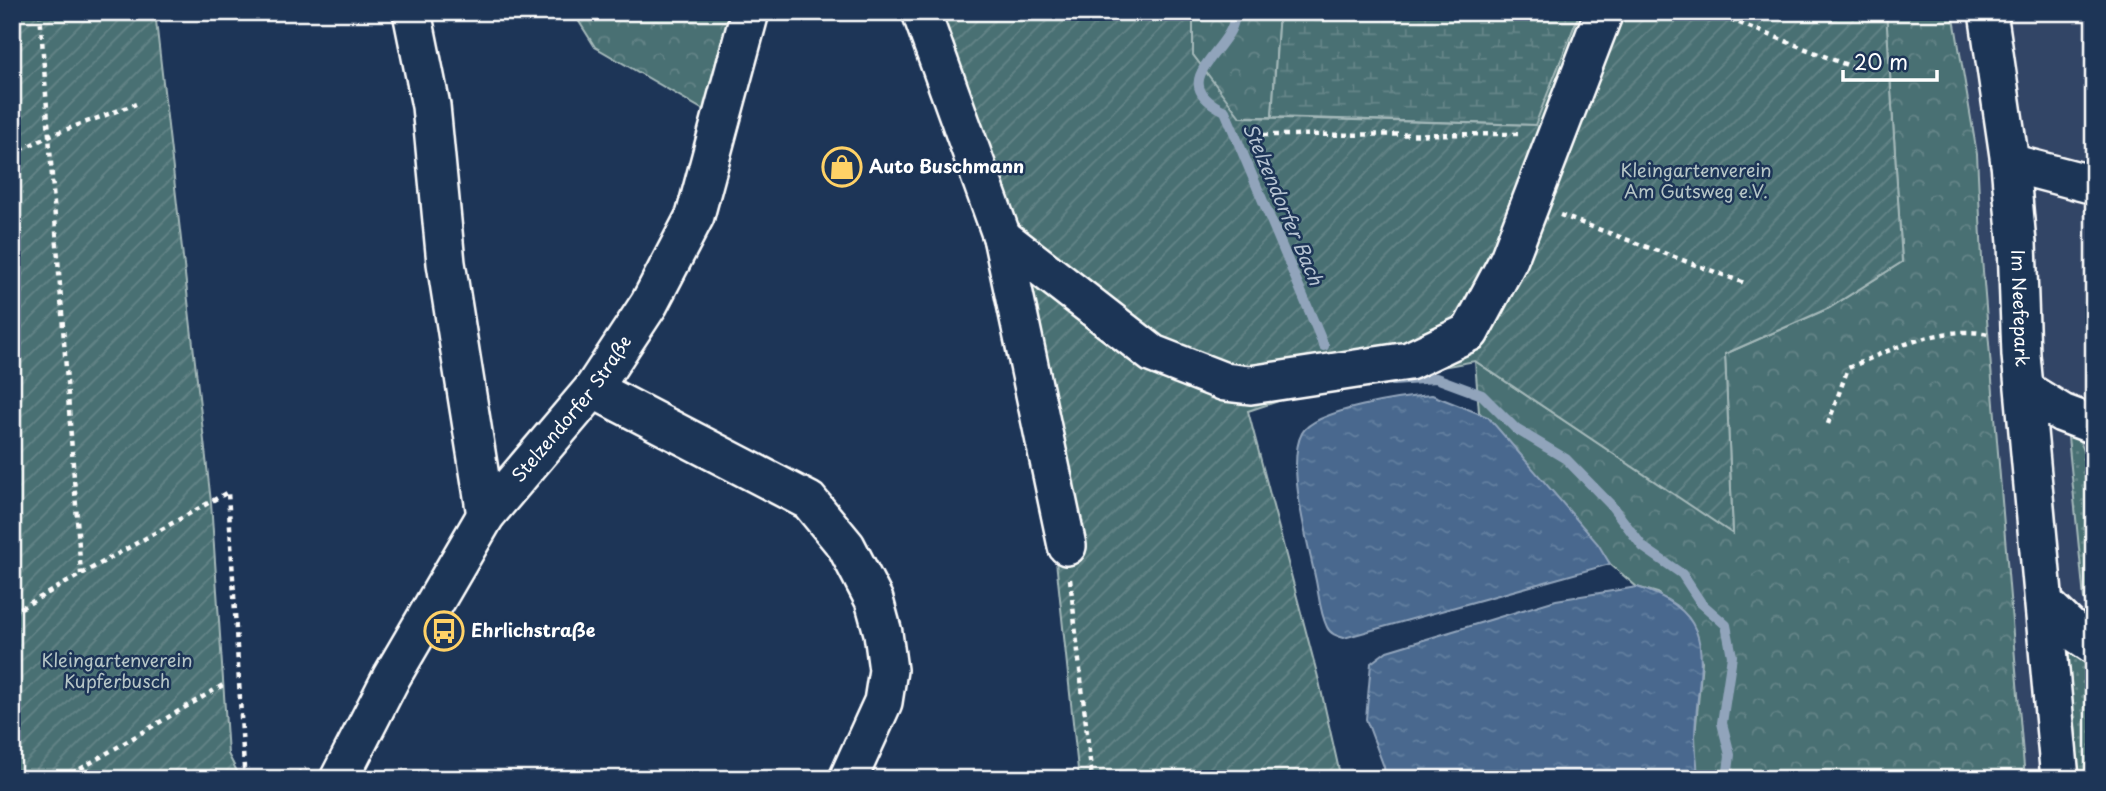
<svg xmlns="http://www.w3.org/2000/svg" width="2106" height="791" viewBox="0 0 2106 791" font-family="'Playpen Sans',sans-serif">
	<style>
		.built { fill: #346 }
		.grass { fill: url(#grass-dots); stroke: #a4b8b9; stroke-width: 2 }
		.forest { fill: url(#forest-crowns); stroke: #a4b8b9; stroke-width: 2 }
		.wetland { fill: url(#wetland-marsh); stroke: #a4b8b9; stroke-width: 2 }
		.garden { fill: url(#garden-furrows); stroke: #a4b8b9; stroke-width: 2 }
		.water { fill: url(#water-ripples); stroke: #91a4bb; stroke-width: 2 }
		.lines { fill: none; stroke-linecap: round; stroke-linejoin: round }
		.stream { stroke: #91a4bb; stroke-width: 10 }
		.minor-casing { stroke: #fff; stroke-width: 42 }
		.path { stroke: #fff; stroke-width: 4.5; stroke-dasharray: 5 5; stroke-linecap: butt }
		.minor { stroke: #1d3557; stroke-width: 37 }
		.labels { text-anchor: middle; stroke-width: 5; stroke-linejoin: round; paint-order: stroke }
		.poi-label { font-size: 18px; font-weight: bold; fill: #fff; stroke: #1d3557; text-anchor: start }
		.park-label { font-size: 18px; fill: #b7c6c7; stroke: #1d3557 }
		.street-label { font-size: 18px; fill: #fff; stroke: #1d3557 }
		.water-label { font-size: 19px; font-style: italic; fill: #b6c3d2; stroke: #1d3557 }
	</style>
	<defs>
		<pattern id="grass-dots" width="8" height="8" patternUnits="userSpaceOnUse" patternTransform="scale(1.75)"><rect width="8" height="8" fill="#4a7073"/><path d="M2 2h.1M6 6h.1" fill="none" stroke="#658588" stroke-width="1.8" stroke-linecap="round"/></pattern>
		<pattern id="forest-crowns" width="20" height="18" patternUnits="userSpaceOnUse" patternTransform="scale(1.75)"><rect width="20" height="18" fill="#4a7073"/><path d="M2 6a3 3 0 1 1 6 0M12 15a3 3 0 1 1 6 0" fill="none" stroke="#658588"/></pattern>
		<pattern id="wetland-marsh" width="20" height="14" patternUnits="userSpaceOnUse" patternTransform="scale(1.75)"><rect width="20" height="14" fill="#4a7073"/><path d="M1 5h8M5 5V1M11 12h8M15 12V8" fill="none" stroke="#658588"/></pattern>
		<pattern id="garden-furrows" width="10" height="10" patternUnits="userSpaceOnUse" patternTransform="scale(1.75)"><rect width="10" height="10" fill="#4a7073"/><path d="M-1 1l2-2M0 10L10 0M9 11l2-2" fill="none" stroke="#658588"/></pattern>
		<pattern id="water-ripples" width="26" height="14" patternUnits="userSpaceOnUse" patternTransform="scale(1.75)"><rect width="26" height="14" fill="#48688e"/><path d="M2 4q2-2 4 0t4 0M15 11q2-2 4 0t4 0" fill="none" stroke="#637f9f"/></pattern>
	</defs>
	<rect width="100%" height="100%" fill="#1d3557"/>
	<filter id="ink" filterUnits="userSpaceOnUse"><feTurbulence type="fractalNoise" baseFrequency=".0143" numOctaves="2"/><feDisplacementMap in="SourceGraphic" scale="14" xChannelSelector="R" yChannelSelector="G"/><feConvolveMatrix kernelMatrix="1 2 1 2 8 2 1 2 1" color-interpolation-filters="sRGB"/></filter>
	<g filter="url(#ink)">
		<path class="built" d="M1953 12H2094V779H2025L1982 259 1977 154Z"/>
		<path class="grass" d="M2075 431 2094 472V621L2084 599 2068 437Z
			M2066 637 2094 662 2092 779H2077Z"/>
		<path class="forest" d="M573 12H741L707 112 595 47Z
			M1193 12H1279L1272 117H1239L1193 55Z
			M1886 12H1953L1977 154 1982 259 2025 779H1697L1695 736 1702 661 1658 593 1637 587 1610 564 1479 412 1475 361 1733 533 1725 354 1829 308 1902 262Z"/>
		<path class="wetland" d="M1279 12H1580L1536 125 1272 117Z"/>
		<path class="garden" d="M12 12H155L211 502 228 754 241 779H12Z
			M907 12H1193V55L1240 117 1535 125 1580 12H1886L1902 262 1829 308 1725 354 1733 534 1475 361 1309 391 1248 411 1319 681 1341 779H1079L1054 542 990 253Z"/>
		<path class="water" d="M1432 395 1488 417 1598 544 1610 564 1344 638C1337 636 1330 634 1327 627 1320 613 1319 596 1316 581 1309 547 1285 464 1302 433 1316 409 1404 397 1432 395Z
			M1637 587C1725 614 1697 666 1695 735 1694 750 1699 764 1697 779H1385L1384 767 1366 719 1371 663 1387 651 1556 600Z"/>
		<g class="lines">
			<path class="stream" d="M1237 12C1234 19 1233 27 1229 33 1211 63 1173 86 1225 111L1324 346
				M1393 381 1436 378 1482 395 1516 429 1566 459 1611 505 1643 547 1682 574 1701 603 1726 625 1732 656 1722 723 1730 755 1727 779"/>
			<g class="minor-casing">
				<g id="minor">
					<path d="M412 12 431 106 446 263 486 515"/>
					<path d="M921 12 1002 237 1067 546"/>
					<path id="s1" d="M1988 12 2010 163 2017 243 2021 355 2060 779"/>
					<path d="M2010 163 2094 185"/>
					<path d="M1002 237 1153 354 1225 382 1250 385 1409 361 1470 332 1509 259 1604 12"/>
					<path d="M593 389 809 501 846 546 874 600 883 633 888 670 883 702 848 779"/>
					<path d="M2025 390 2062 413 2094 425"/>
					<path d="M2046 605 2073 631 2094 645"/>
					<path id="s2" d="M339 779 392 676 486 515 593 389 649 304 695 216 750 12"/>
				</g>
			</g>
			<path class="path" d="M40 12 81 574
				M1711 12 1852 67
				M1263 135 1521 134
				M12 154 51 135 136 104
				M1560 215 1745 283
				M1828 424 1848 368C1892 349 1940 325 1988 334
				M1070 579 1092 779
				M12 613 228 492 244 768 253 779
				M63 779 223 685
				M288 779 306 769"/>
			<use href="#minor" class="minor"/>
		</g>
	</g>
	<defs>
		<g id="shop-ring" transform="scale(2.0125)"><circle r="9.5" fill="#1d3557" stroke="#ffd166" stroke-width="1.5"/><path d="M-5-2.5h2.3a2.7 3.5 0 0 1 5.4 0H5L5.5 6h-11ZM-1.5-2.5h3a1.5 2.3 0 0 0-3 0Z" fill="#ffd166"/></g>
		<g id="bus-ring" transform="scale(2.0125)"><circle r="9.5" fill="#1d3557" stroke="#ffd166" stroke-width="1.5"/><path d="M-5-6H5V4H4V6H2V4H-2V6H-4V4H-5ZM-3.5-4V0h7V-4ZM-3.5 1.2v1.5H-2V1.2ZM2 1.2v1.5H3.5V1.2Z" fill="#ffd166"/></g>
	</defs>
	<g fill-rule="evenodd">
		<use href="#shop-ring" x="842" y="167"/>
		<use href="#bus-ring" x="444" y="631"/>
	</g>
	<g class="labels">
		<g class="poi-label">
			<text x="869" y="173">Auto Buschmann</text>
			<text x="471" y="637">Ehrlichstraße</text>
		</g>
		<g class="park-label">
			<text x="1696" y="177">Kleingartenverein<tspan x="1696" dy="21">Am Gutsweg e.V.</tspan></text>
			<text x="117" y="667">Kleingartenverein<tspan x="117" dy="21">Kupferbusch</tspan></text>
		</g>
		<g class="street-label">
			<text dy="6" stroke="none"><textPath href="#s1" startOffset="298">Im Neefepark</textPath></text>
			<text dy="6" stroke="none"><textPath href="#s2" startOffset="439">Stelzendorfer Straße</textPath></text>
		</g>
		<g class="water-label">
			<text transform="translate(1283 204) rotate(67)" y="7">Stelzendorfer Bach</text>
		</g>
	</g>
	<rect width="2106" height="791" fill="none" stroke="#1d3557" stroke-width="42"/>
	<rect x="21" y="21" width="2064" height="749" fill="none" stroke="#fff" stroke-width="2.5" filter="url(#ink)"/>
	<path d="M1843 70v10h94v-10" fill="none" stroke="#ffffff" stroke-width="3.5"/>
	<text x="1854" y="70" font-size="21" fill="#ffffff" stroke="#1d3557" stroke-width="5" paint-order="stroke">20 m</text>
</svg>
